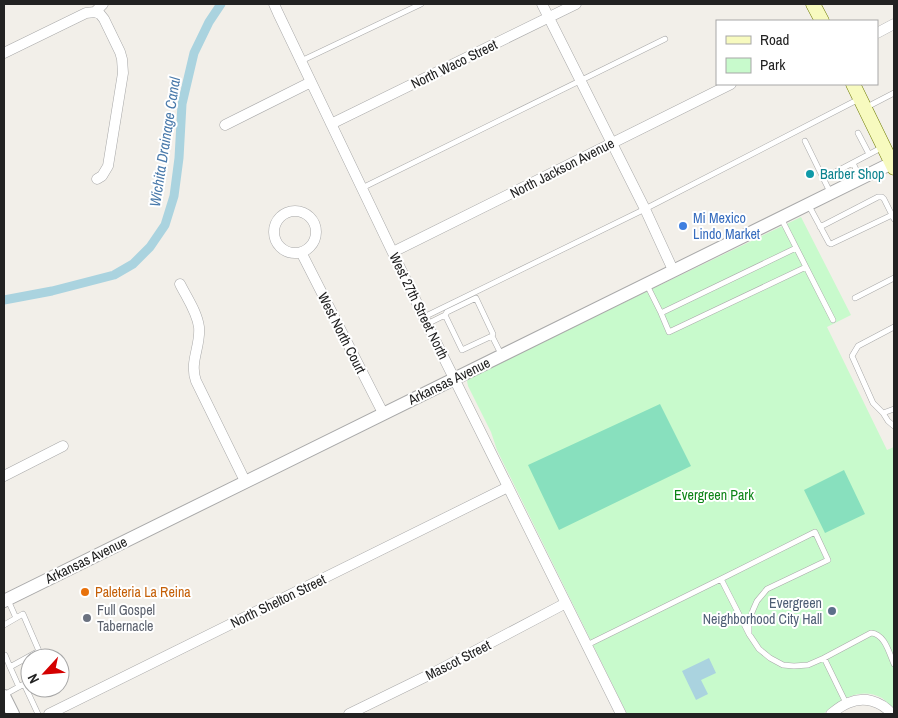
<svg xmlns="http://www.w3.org/2000/svg" width="898" height="718" viewBox="0 0 898 718" font-family="'Archivo Narrow',sans-serif">
	<style>
		.park { fill: #c8facc }
		.pitch { fill: #88e0be }
		.water { fill: #aad3df }
		.lines { fill: none; stroke-linecap: round; stroke-linejoin: round }
		.canal { stroke: #aad3df; stroke-width: 9 }
		.service-casing { stroke: #a9a9a9; stroke-width: 6 }
		.minor-casing { stroke: #a9a9a9; stroke-width: 11 }
		.tertiary-casing { stroke: #a9a9a9; stroke-width: 14 }
		.secondary-casing { stroke: #707d05; stroke-width: 15 }
		.service { stroke: #fff; stroke-width: 5 }
		.minor { stroke: #fff; stroke-width: 10 }
		.tertiary { stroke: #fff; stroke-width: 12 }
		.secondary { stroke: #f7fabf; stroke-width: 14 }
		.culture-dot { fill: #0f9aa8; stroke: #fff; stroke-width: 2 }
		.shop-dot { fill: #3f7fe0; stroke: #fff; stroke-width: 2 }
		.food-dot { fill: #e8710a; stroke: #fff; stroke-width: 2 }
		.service-dot { fill: #5c6f8a; stroke: #fff; stroke-width: 2 }
		.worship-dot { fill: #6b7280; stroke: #fff; stroke-width: 2 }
		.labels { text-anchor: middle; stroke-width: 4; stroke-linejoin: round; paint-order: stroke }
		.street-label { font-size: 14px; fill: #222; stroke: #fff }
		.culture-label { font-size: 14px; fill: #0d838f; stroke: #fff; text-anchor: start }
		.shop-label { font-size: 14px; fill: #366cbe; stroke: #fff; text-anchor: start }
		.park-label { font-size: 14px; fill: #0c8416; stroke: #fff }
		.food-label { font-size: 14px; fill: #c56008; stroke: #fff; text-anchor: start }
		.service-label { font-size: 14px; fill: #4e5e75; stroke: #fff; text-anchor: end }
		.worship-label { font-size: 14px; fill: #5b616d; stroke: #fff; text-anchor: start }
		.water-label { font-size: 15px; font-style: italic; fill: #4a7aab; stroke: #fff }
	</style>
	<rect width="100%" height="100%" fill="#f2efe9"/>
	<path class="park" d="M801 217 851 315 827 327 887 450 894 447V709C890 706 886 701 882 698 859 686 840 700 823 714H627L497 450 491 432 468 386 467 381 470 377Z"/>
	<path class="pitch" d="M660 404 691 466 559 530 528 465Z
		M844 470 865 514 825 533 804 490Z"/>
	<path class="water" d="M709 658 716 673 701 680 708 694 696 700 682 671Z"/>
	<g class="lines">
		<path class="canal" d="M4 300 52 291 114 275 133 264 150 247 165 225 174 196 179 158 182 104 194 53 209 22 221 4"/>
		<g class="service-casing">
			<path id="service" d="M301 61 421 4
				M865 108 894 93
				M858 133 869 154
				M805 141 830 192
				M853 163 860 178
				M824 178 883 147
				M362 188 665 39
				M808 204 829 243 831 244 892 215
				M781 218 833 320
				M820 227 878 197H882L884 199 894 219
				M647 285 661 313 796 248
				M855 298 894 278
				M661 313 669 332 806 267
				M445 315 447 312 476 298 493 334 492 336
				M424 317 645 209 859 99
				M427 324 445 315 462 350 492 336 501 354
				M894 327 858 346 852 356 873 403 883 413 894 409
				M883 413 888 421 894 426
				M8 600 16 618
				M4 625 23 614 39 651 10 667 5 655
				M749 634V621L753 610 757 601 767 589 828 560 815 532 721 579 749 634 759 649 770 658 783 665 794 666 808 665 824 658 871 633C885 634 889 653 894 664
				M587 645 721 579
				M824 658 846 703
				M10 667 19 687
				M4 695 24 684 38 714"/>
		</g>
		<g class="minor-casing">
			<path id="minor" d="M274 4 278 13 427 324 621 714
				M542 4 645 209 673 270
				M95 12 100 14 104 19 120 52 122 59 123 73 108 166 102 176 97 179
				M95 12 103 4
				M877 33 894 24
				M4 53 86 13 95 12
				M331 124 576 4
				M225 125 311 82
				M274 232a21 21 0 1 1 42 0a21 21 0 1 1-42 0Z
				M301 252 383 413
				M393 252 731 84
				M180 284C187 298 197 312 199 327 201 346 189 362 196 381L245 481
				M4 476 63 446
				M49 714 508 487
				M349 714 435 672 566 603
				M831 714C836 710 842 705 848 703 864 696 881 701 892 714"/>
		</g>
		<g class="tertiary-casing">
			<path id="tertiary" d="M4 601 894 162
				M4 696 13 714"/>
		</g>
		<g class="secondary-casing">
			<path id="secondary" d="M813 4 822 21
				M853 84 894 168"/>
		</g>
		<use href="#service" class="service"/>
		<use href="#minor" class="minor"/>
		<use href="#tertiary" class="tertiary"/>
		<use href="#secondary" class="secondary"/>
	</g>
	<circle class="culture-dot" cx="810" cy="174" r="5"/>
	<circle class="shop-dot" cx="683" cy="226" r="5"/>
	<circle class="food-dot" cx="85" cy="592" r="5"/>
	<circle class="service-dot" cx="832" cy="611" r="5"/>
	<circle class="worship-dot" cx="87" cy="618" r="5"/>
	<g class="labels">
		<g class="street-label">
			<text transform="translate(454 64) rotate(-26)" y="5">North Waco Street</text>
			<text transform="translate(562 168) rotate(-27)" y="5">North Jackson Avenue</text>
			<text transform="translate(419 306) rotate(64)" y="5">West 27th Street North</text>
			<text transform="translate(342 333) rotate(63)" y="5">West North Court</text>
			<text transform="translate(449 381) rotate(-26)" y="5">Arkansas Avenue</text>
			<text transform="translate(86 560) rotate(-26)" y="5">Arkansas Avenue</text>
			<text transform="translate(278 601) rotate(-26)" y="5">North Shelton Street</text>
			<text transform="translate(458 660) rotate(-27)" y="5">Mascot Street</text>
		</g>
		<g class="culture-label">
			<text x="820" y="179">Barber Shop</text>
		</g>
		<g class="shop-label">
			<text x="693" y="223">Mi Mexico<tspan x="693" dy="16">Lindo Market</tspan></text>
		</g>
		<g class="park-label">
			<text x="714" y="500">Evergreen Park</text>
		</g>
		<g class="food-label">
			<text x="95" y="597">Paleteria La Reina</text>
		</g>
		<g class="service-label">
			<text x="822" y="608">Evergreen<tspan x="822" dy="16">Neighborhood City Hall</tspan></text>
		</g>
		<g class="worship-label">
			<text x="97" y="615">Full Gospel<tspan x="97" dy="16">Tabernacle</tspan></text>
		</g>
		<g class="water-label">
			<text transform="translate(165 142) rotate(-81)" y="5">Wichita Drainage Canal</text>
		</g>
	</g>
	<rect width="898" height="718" fill="none" stroke="#222222" stroke-width="10"/>
	<rect x="716" y="20" width="162" height="65" fill="#ffffff" stroke="#a7a7a7"/>
	<rect x="726" y="36" width="25" height="8" fill="#f7fabf" stroke="#a7a7a7"/>
	<text x="760" y="45" font-size="15" fill="#222222">Road</text>
	<rect x="726" y="58" width="25" height="15" fill="#c8facc" stroke="#a7a7a7"/>
	<text x="760" y="70" font-size="15" fill="#222222">Park</text>
	<g transform="translate(45 673) rotate(244)"><circle r="24" fill="#ffffff" stroke="#a7a7a7"/>
	<path d="M0-4L9 19L0 12L-9 19Z" fill="#d40000"/>
	<text y="-8" font-size="14" font-weight="bold" text-anchor="middle" fill="#222222">N</text>
	</g>
</svg>
